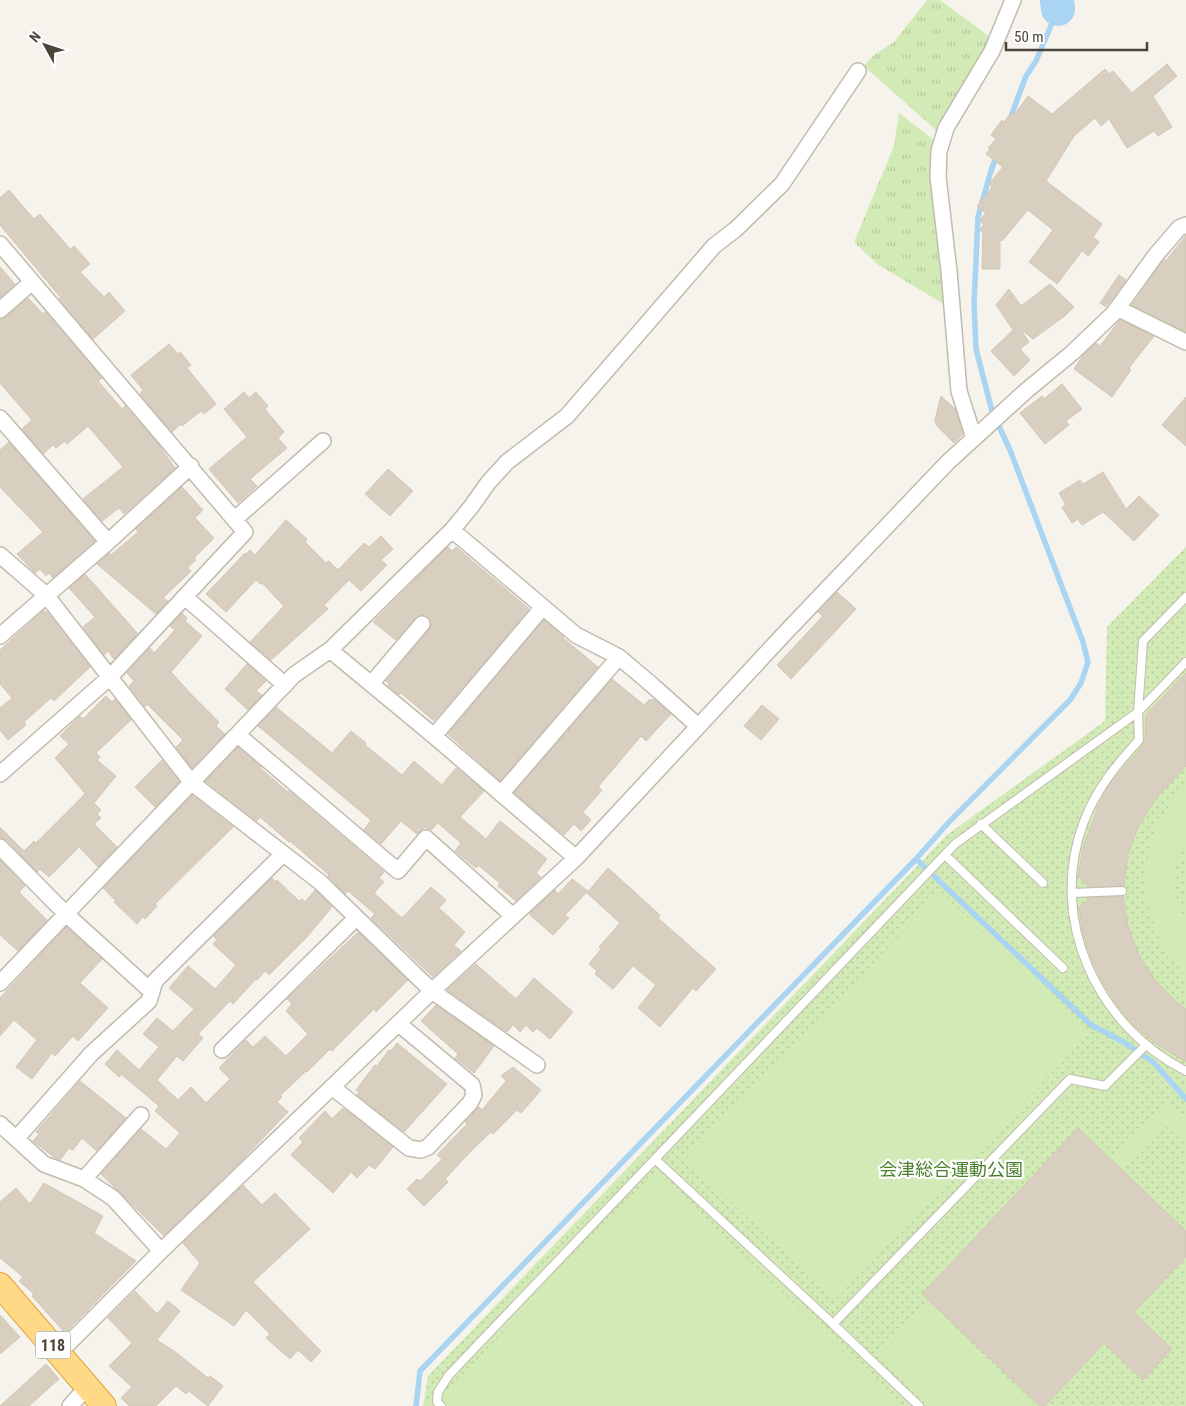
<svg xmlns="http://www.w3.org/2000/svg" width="1186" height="1406" viewBox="0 0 1186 1406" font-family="'Roboto Condensed','Noto Sans JP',sans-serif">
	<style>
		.grass { fill: url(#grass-tufts) }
		.park { fill: url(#park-dots) }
		.pitch { fill: #d2eab5 }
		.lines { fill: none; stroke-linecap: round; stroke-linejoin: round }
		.stream { stroke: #a9d4f2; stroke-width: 5.5 }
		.river { stroke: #a9d4f2; stroke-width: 34 }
		.building { fill: #d8cfc1; stroke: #d3c7b4 }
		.service-casing { stroke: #c2bbae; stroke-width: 10 }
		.minor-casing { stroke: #c2bbae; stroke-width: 18 }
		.trunk-casing { stroke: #e0a43c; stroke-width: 26 }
		.service { stroke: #fff; stroke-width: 8 }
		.minor { stroke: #fff; stroke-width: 15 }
		.trunk { stroke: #ffd985; stroke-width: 24 }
		.labels { text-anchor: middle; stroke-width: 4.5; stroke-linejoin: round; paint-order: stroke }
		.shield { fill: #fff; stroke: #817c74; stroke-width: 1 }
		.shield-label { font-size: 16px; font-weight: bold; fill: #4b4439 }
		.park-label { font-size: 18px; fill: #4a7f2a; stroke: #fff }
	</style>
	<defs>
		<pattern id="grass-tufts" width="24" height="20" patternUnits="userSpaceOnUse" patternTransform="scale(1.25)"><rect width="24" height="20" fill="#d2eab5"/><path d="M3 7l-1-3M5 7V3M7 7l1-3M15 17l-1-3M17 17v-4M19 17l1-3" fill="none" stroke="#b6ca9c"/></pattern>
		<pattern id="park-dots" width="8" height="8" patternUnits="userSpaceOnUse" patternTransform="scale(1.25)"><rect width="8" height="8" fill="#d2eab5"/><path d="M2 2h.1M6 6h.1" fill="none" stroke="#b6ca9c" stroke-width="1.8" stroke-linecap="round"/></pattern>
	</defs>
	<rect width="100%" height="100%" fill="#f6f3ec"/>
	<path class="grass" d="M927 0H940L990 37 942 128 937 131 864 66 873 56 894 42Z
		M899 113 935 141 930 169 947 306 877 264 854 242 894 146Z"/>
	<path class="park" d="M1186 547V1406H423L428 1376 947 835 1105 721 1107 627Z"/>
	<path class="pitch" d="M1186 785V835L1176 865V893L1181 918 1186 926V976C1133 920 1132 841 1186 785Z
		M941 892 1089 1034 835 1300 686 1159Z
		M1166 1103 1186 1122V1145L1164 1124 1121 1169 1112 1161Z
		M657 1171 899 1406H450L441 1397Z
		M928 1304 1037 1406H933L879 1356Z"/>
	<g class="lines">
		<path class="stream" d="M1010 119 1026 76 1036 61 1058 9 1066 0
			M916 859 1091 1025 1122 1041 1153 1062 1186 1099
			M416 1406 420 1371 916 859 949 822 1070 700 1081 683 1088 662 1083 642 1010 450 992 411 976 349 974 303 978 217 990 174 997 154"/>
		<path class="river" d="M1057 0 1058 9"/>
	</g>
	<path class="building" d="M1167 64 1177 76 1153 96 1172 127 1158 136 1154 131 1127 148 1109 119 1101 126 1095 118 1074 136 1046 181 1102 224 1093 237 1099 242 1088 256 1082 251 1057 284 1029 262 1053 230 1028 210 1002 241 1000 240V269H982L983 232 980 230 984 224 979 221 986 213 977 206 992 187 989 184 1003 167 986 154 990 149 988 148 996 139 991 135 1002 120 1004 122 1012 112 1015 114 1028 96 1052 114 1105 69 1109 74 1113 71 1132 93Z
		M9 190 34 219 40 214 70 249 74 246 90 264 80 272 104 297 109 292 125 311 93 339 59 299 61 298 0 225V198Z
		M1186 235V332L1132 305 1162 262 1164 259 1166 261Z
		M0 267 15 284 0 298Z
		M1119 275 1126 280 1106 307 1100 303Z
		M1050 284 1074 307 1066 315 1033 339 1023 331 1022 332 1029 342 1020 349 1030 360 1014 376 991 351 1013 330 996 305 1009 289 1021 306Z
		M28 298 43 314 45 312 102 378 98 381 122 409 125 406 158 444 175 468 124 514 119 508 102 521 83 499 123 467 88 426 67 444 65 441 56 448 53 445 43 454 22 429 32 420 0 383V319L6 317Z
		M1120 320 1154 336 1129 368 1131 370 1112 397 1074 369 1084 354 1096 343 1100 346Z
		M169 344 178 354 180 352 191 365 187 368 216 404 204 414 201 411 182 426 181 424 172 432 140 394 143 390 131 375Z
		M1062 384 1082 409 1066 421 1069 425 1045 444 1020 413 1042 396 1044 399Z
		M244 392 249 398 256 392 268 406 265 409 284 432 278 438 287 448 250 479 257 486 238 503 209 469 247 437 224 409Z
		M941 396 955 409 963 434 954 443 936 425 935 420Z
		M1186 397V446L1162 425Z
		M9 442 95 541 53 578 49 573 46 576 40 569 35 573 17 554 43 532 0 487V450Z
		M388 469 413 491 390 516 365 494Z
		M1103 472 1126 509 1139 496 1159 515 1134 541 1103 512 1082 525 1078 519 1072 523 1062 507 1066 505 1059 493 1080 480 1083 484Z
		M182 487 203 510 195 518 214 538 194 558 196 560 187 568 191 571 163 598 168 601 156 614 97 564 109 553 111 555 138 532 136 529Z
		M286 520 307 539 305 542 326 563 329 561 338 570 364 543 369 547 381 536 393 549 381 560 387 565 361 591 349 580 324 605 328 609 271 660 250 642 284 606 262 583 260 584 256 580 226 612 206 594 245 553 246 554 250 550 255 555Z
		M448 547 452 551 456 547 529 609 434 721 401 693 399 695 388 685 390 684 386 681 429 630 431 625V620L424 615H418L396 640 373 622Z
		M85 574 138 634 114 659 108 651 104 655 83 627 95 617 69 588Z
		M837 592 856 609 791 679 777 665 823 616 818 612Z
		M44 610 46 613 47 612 90 667 54 701 51 698 24 722 26 725 8 740 0 730V708L12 698 0 684V650Z
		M182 613 187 618 185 621 202 636 171 672 192 695 219 722 216 726 225 734 192 768 176 747 183 740 147 704 145 707 129 686 134 681 127 673 150 648 154 653 175 630 170 626Z
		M544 620 564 637 563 638 598 667 500 781 448 734Z
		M247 664 266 681 256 691 262 695 248 710 225 689Z
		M1186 673V766L1157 797 1139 825 1128 853 1124 886 1089 887 1079 876V872L1083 848 1101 800 1111 782 1145 743 1146 715Z
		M612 679 644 705 650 699 651 701 653 699 671 714 646 741 641 736 598 787 602 790 583 812 591 820 581 831 574 824 564 835 514 793Z
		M106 696 112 702 115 699 131 720 96 753 100 757 97 760 116 776 94 803 101 810 97 814 101 818 94 824 117 847 98 867 79 847 49 877 40 869 37 872 7 840 0 838V827L24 851 34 841 36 843 85 794 89 798 55 758 69 744 60 736 80 716 83 719Z
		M762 705 779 719 761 740 744 726Z
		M276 707 332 753 351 731 366 743 365 745 402 775 414 761 442 785 456 768 484 791 460 817 486 839 500 821 547 859 536 873 541 877 516 901 498 886 500 883 478 865 476 868 455 851 461 843 438 823 431 830 425 827 417 834 401 821 381 844 364 830 371 820 258 726Z
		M238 747 261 767 260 768 288 792 289 791 384 872 379 878 384 882 374 893 402 918 431 887 446 900 439 908 465 932 454 945 461 951 433 977 371 918 375 914 348 891 345 894 328 876 329 875 290 841 289 842 260 817 257 821 205 781Z
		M162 760 179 782 155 807 135 787Z
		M192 795 233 827 155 904 157 906 145 919 143 917 137 924 114 902 116 901 103 888Z
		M0 860 25 886 19 892 47 920 18 951 0 935Z
		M608 868 660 915 658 918 716 969 696 991 693 988 660 1027 638 1008 656 985 633 966 613 989 595 974 597 971 589 964 601 949 599 947 620 923 587 893Z
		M272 878 276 882 277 880 299 901 302 899 305 902 315 890 332 907 306 938 269 975 265 971 257 980 256 979 233 1004 230 1001 198 1034 203 1038 183 1061 177 1056 157 1080 178 1100 191 1087 206 1103 230 1079 219 1068 246 1040 253 1047 265 1036 286 1056 308 1034 286 1011 292 1004 287 999 358 932 408 980 376 1012 374 1009 332 1051 330 1049 307 1072 306 1071 280 1096 282 1097 277 1102 288 1112 243 1159 164 1236 101 1174 141 1129 166 1149 180 1133 155 1111 159 1106 121 1074 119 1077 105 1064 117 1050 139 1070 159 1047 143 1034 157 1018 173 1031 194 1009 169 988 188 966 215 989 236 965 213 944 217 940 213 936Z
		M572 879 588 891 565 915 569 918 553 935 530 915V913L555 890 558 894Z
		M1123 896 1128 927 1140 957 1155 980 1176 1002 1186 1009V1062L1158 1045 1134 1025 1116 1004 1100 978 1090 955 1083 933 1079 908 1089 898Z
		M66 927 102 959 80 983 108 1008 78 1041 73 1036 55 1056 52 1053 32 1079 16 1067 37 1040 14 1020 0 1036V998Z
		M476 964 516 999 534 978 573 1012 550 1039 537 1028 533 1032 526 1025 520 1032 513 1025 507 1032 447 990Z
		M436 1005 494 1046 474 1073 455 1058 458 1054 421 1021Z
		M397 1043 447 1084 404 1132 357 1095 359 1092 356 1090 375 1065 377 1066 389 1050 391 1051Z
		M513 1067 541 1090 521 1113 517 1110 493 1134 491 1132 474 1148 445 1179 448 1182 424 1206 407 1189 417 1179 420 1181 442 1159 437 1155 467 1124 465 1122 473 1113 479 1107 482 1110 506 1081 501 1076Z
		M80 1081 126 1118 97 1151 82 1138 73 1150 69 1148 60 1160 55 1158 33 1141 39 1134 36 1132Z
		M343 1108 393 1147 375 1169 369 1165 357 1178 351 1172 333 1193 291 1155 303 1142 299 1138 325 1111 332 1119Z
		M1078 1128 1186 1231V1257L1134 1312 1172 1349 1143 1380 1104 1343 1045 1406H1040L922 1294Z
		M44 1183 103 1216 94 1233 136 1261 65 1333 32 1296 34 1294 19 1281 23 1277 0 1258V1202L16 1188 30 1204Z
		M243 1185 262 1205 275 1193 310 1229 253 1282 321 1351 311 1362 298 1350 290 1359 266 1338 270 1334 246 1310 234 1326 181 1290 200 1263 183 1243Z
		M135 1291 157 1314 168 1301 180 1311 157 1340 174 1351 208 1378 210 1376 223 1386 208 1406 189 1391 186 1394 176 1386 156 1406H129L121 1398 132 1387 109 1366 132 1343 108 1318Z
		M0 1315 20 1337 0 1354Z
		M46 1364 59 1379 29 1406H0Z"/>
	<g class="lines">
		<g class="service-casing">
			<path id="service" d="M1186 597 1143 641 1138 712 1139 740C1115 766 1095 791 1083 824 1048 920 1097 1026 1186 1071
				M981 824 1043 883
				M945 855 1063 968
				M1072 893 1122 891
				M655 1159 955 844 1138 712 1186 662
				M441 1406 437 1402 438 1392 449 1375 655 1159 833 1324
				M919 1406 833 1324 1070 1079 1105 1086 1146 1045"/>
		</g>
		<g class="minor-casing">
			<path id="minor" d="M0 244 245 532 110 677 0 774
				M1117 308 1186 342
				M0 310 32 282
				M0 418 108 542
				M974 438 959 391 949 271 938 177 939 151 946 128 992 51 1013 0
				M235 519 323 441
				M452 530 576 635 619 657 652 685 698 726
				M0 555 46 595 192 783 320 882 432 991 537 1065
				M185 597 285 685
				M0 636 108 542 191 466
				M330 650 434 736 576 858
				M371 684 422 624
				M238 735 398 871 426 838 513 916
				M434 736 543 607
				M501 794 619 657
				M0 847 66 914 152 992
				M0 983 294 675 330 650 452 530 471 507 488 483 507 462 567 416 714 246 736 229 782 184 858 71
				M222 1050 356 918
				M332 1087 409 1148 421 1150 428 1147 470 1103 474 1095 472 1085 399 1024
				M0 1124 44 1164 84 1179 113 1198 161 1251
				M16 1139 91 1054 149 1001 155 981 283 854
				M84 1179 141 1115
				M59 1353 161 1251 432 991 576 858 786 632 948 462 1027 390 1072 353 1114 313 1155 256 1179 228 1186 225
				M70 1406 87 1387"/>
		</g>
		<g class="trunk-casing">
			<path id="trunk" d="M0 1285 104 1406"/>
		</g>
		<use href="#service" class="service"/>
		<use href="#minor" class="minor"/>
		<use href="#trunk" class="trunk"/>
	</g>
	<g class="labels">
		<rect class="shield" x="35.5" y="1331.5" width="35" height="27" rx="4"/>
		<g class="shield-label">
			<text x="53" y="1351">118</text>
		</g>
		<g class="park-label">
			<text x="951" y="1176">会津総合運動公園</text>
		</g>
	</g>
	<g transform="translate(45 45) rotate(310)" stroke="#ffffff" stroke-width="4" paint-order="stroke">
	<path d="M0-4L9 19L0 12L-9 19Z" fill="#4b4439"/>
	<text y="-8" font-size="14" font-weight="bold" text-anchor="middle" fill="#4b4439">N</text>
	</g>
	<path d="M1006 42v8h141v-8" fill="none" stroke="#4b4439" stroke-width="2.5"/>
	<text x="1014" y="42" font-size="15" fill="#4b4439" stroke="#ffffff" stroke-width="4" paint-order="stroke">50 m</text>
</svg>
